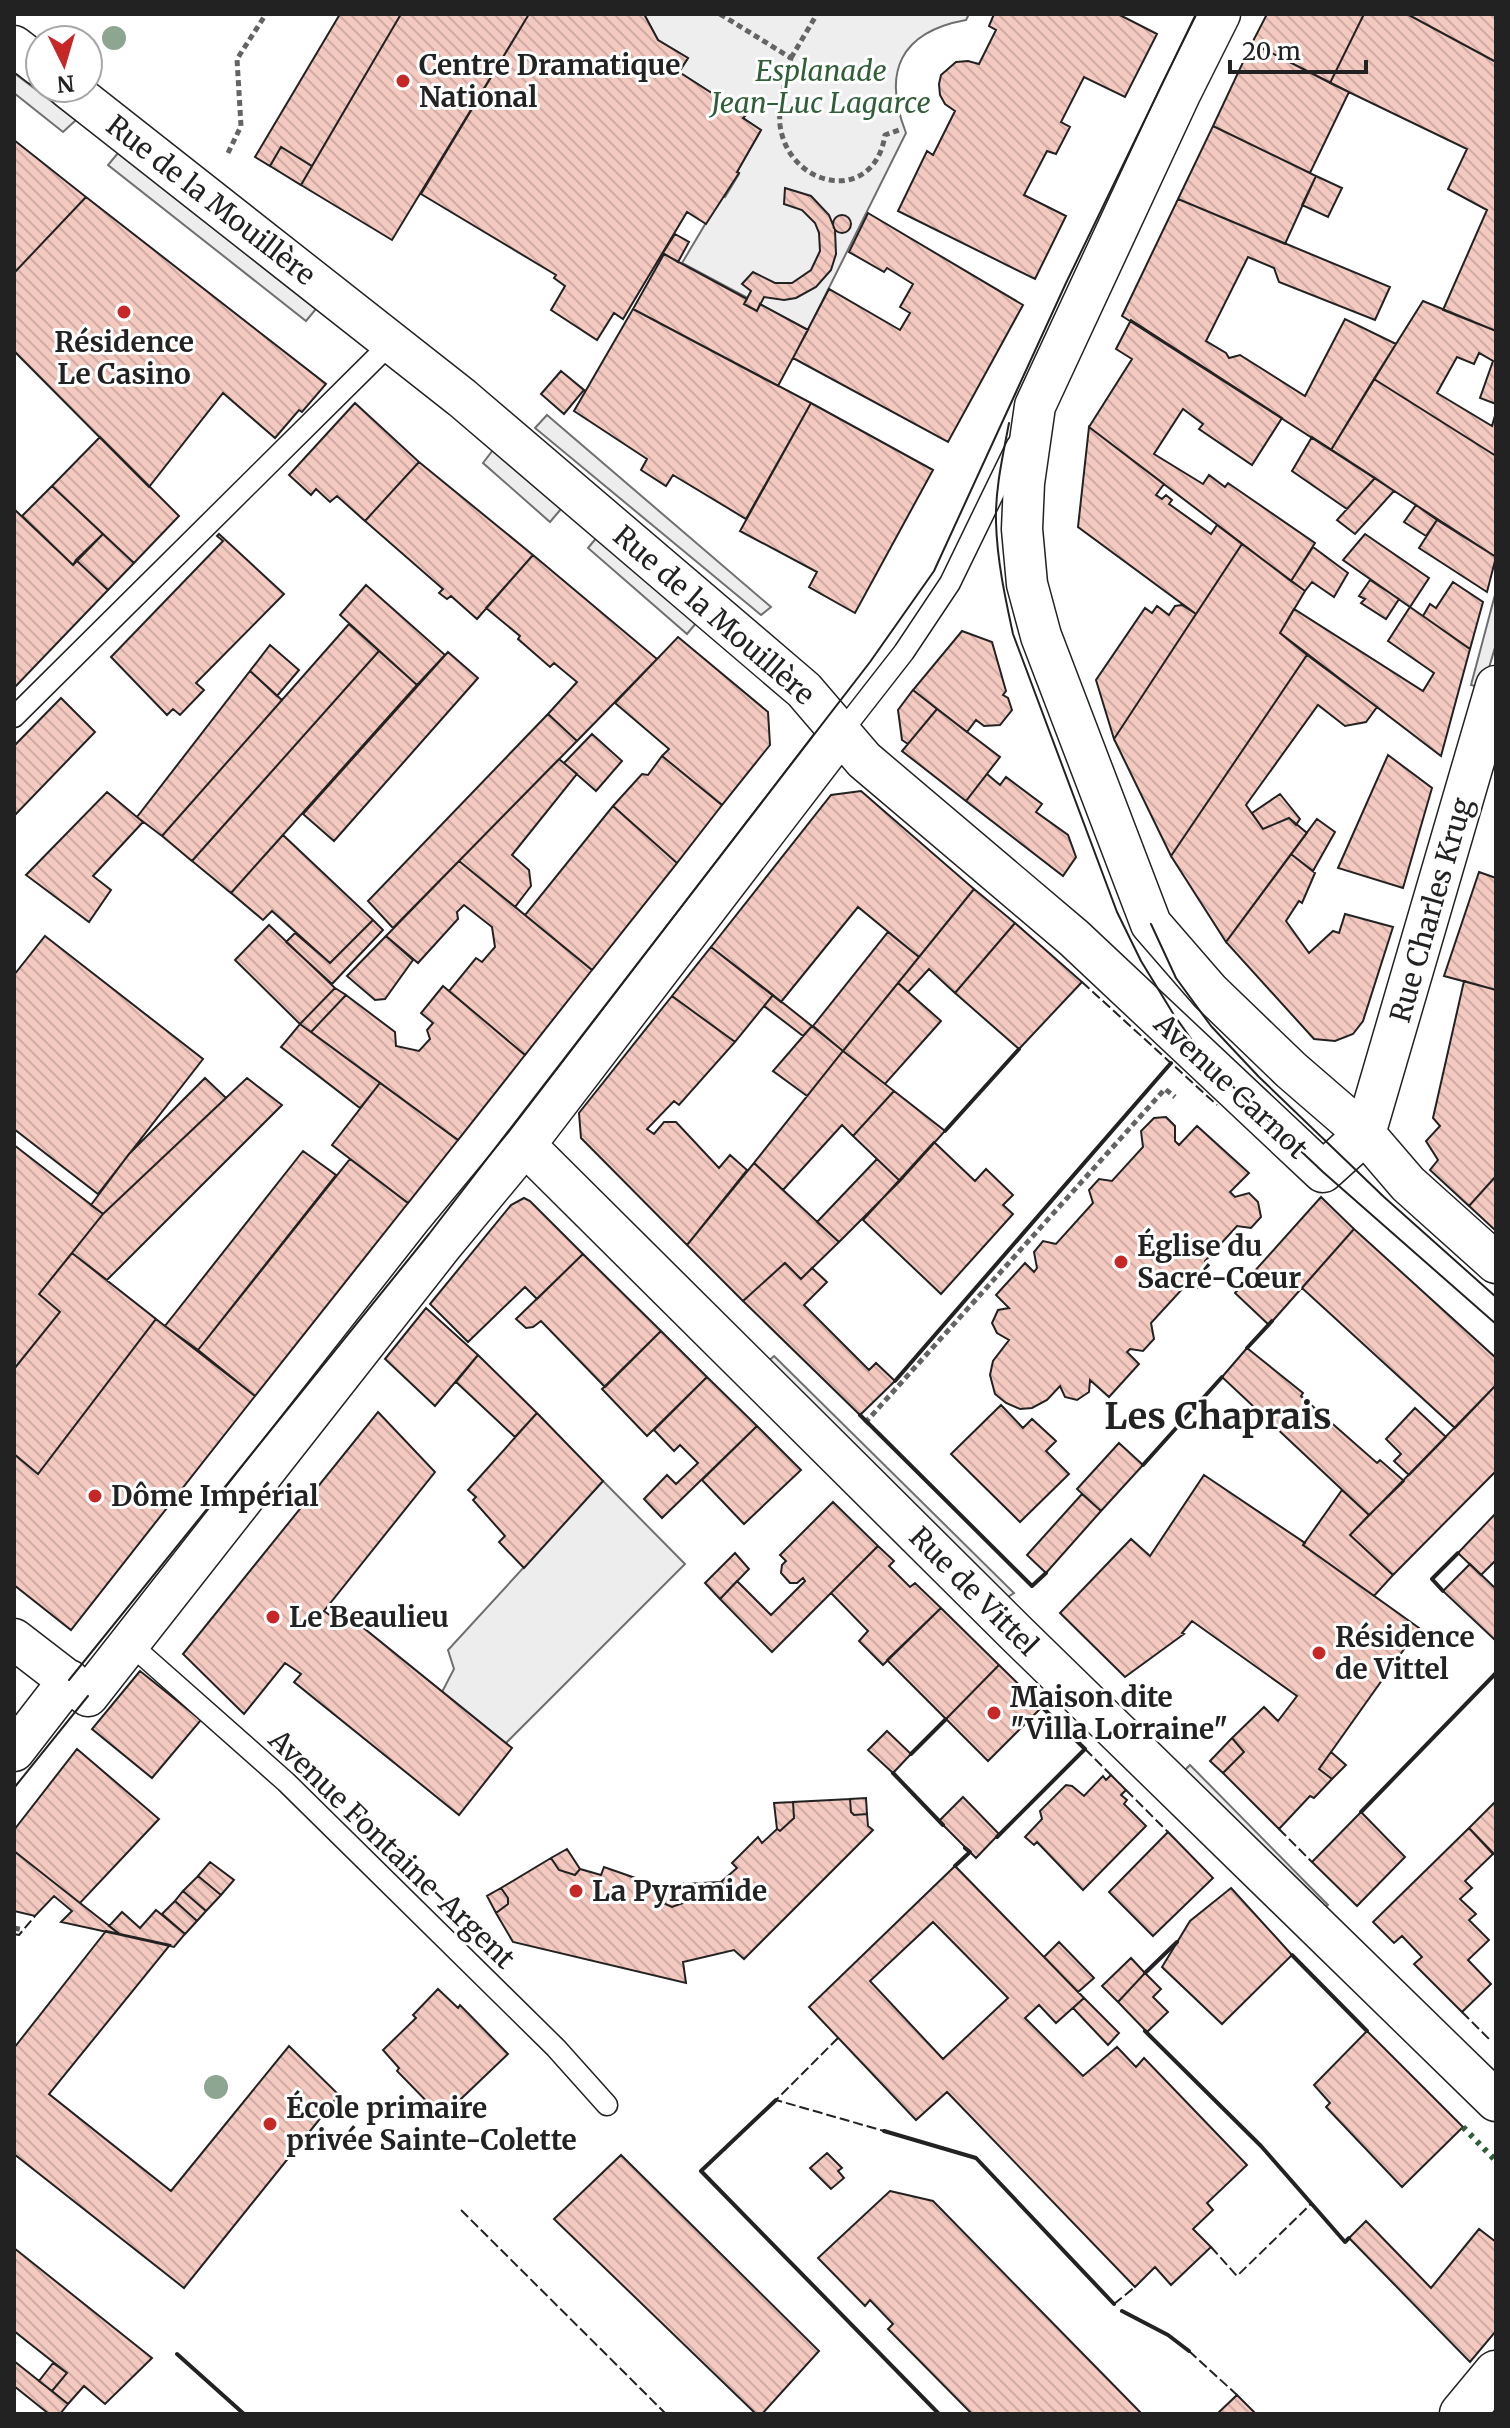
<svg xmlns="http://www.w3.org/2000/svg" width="1510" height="2428" viewBox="0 0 1510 2428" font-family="Merriweather,serif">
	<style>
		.green { fill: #eee; stroke: #6f6f6f; stroke-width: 2 }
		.parking { fill: #ededed; stroke: #6f6f6f; stroke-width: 2 }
		.building { fill: url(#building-back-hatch); stroke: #222; stroke-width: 2; fill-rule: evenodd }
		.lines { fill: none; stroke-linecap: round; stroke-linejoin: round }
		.service-casing { stroke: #222; stroke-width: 23 }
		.minor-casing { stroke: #222; stroke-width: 43 }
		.secondary-casing { stroke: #222; stroke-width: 47 }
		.path { stroke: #646464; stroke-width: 5; stroke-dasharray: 6 4; stroke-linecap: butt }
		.service { stroke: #fff; stroke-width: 20 }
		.minor { stroke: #fff; stroke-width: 40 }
		.secondary { stroke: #fff; stroke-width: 44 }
		.tram { stroke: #222; stroke-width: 2 }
		.hedge { stroke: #2f5e38; stroke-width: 6; stroke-dasharray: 4 6; stroke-linecap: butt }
		.fence { stroke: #222; stroke-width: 2; stroke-dasharray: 10 4; stroke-linecap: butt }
		.wall { stroke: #222; stroke-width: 4 }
		.tree { fill: #8da692 }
		.poi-dot { fill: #c62828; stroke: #fff; stroke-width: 3 }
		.labels { text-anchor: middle; stroke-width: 6; stroke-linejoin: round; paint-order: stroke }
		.poi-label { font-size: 28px; font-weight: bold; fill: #222; stroke: #fff; text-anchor: start }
		.park-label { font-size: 28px; font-style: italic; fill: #2f5e38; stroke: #fff }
		.street-label { font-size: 28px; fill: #222; stroke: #fff }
		.district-label { font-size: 36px; font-weight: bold; fill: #222; stroke: #fff }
	</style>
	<defs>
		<pattern id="building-back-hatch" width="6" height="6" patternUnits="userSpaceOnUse" patternTransform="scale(2)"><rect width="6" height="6" fill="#f3c9c0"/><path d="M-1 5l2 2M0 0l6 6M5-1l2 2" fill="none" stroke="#d0aca5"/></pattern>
	</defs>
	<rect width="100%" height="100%" fill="#fff"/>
	<path class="green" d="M644 14H969L966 20C900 32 882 72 906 133L808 330 682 263 722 196 725 197 739 174 737 172 761 130 743 118 745 115 679 72 688 58 658 40Z"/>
	<path class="parking" d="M14 73 76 120 63 132 14 93Z
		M118 153 316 309 306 321 108 165Z
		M547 415 771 607 761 615 535 428Z
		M493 450 561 509 550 522 483 463Z
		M598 536 697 622 687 634 588 548Z
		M1496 591V644L1483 688 1471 685Z
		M774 1356 1014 1593 1003 1600 764 1365Z
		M603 1481 685 1564 505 1744 442 1692 454 1669 448 1650Z
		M1190 1765 1328 1905 1320 1911 1180 1775Z"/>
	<path class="building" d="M340 14H401L312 166 281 147 270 166 255 157Z
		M401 14H529L392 240 301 185Z
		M529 14H644L658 40 688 58 679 72 746 115 743 118 761 130 737 172 739 173 706 224 687 212 623 319 614 313 597 340 551 310 565 286 554 278 556 275 421 194Z
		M994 14H1118L1157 34 1125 97 1084 77 1061 122 1070 127 1056 154 1047 151 1024 195 1066 216 1035 279 898 211 927 151 933 155 955 111 945 104 940 95 939 84 941 75 956 62 968 61 979 64 996 30 989 26Z
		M1267 14H1364L1330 83 1252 43Z
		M1364 14H1407L1496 62V331L1443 310 1487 210 1448 189 1467 149 1330 83Z
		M1407 14H1496V62Z
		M1252 43 1349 92 1310 173 1213 126Z
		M1213 126 1316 176 1285 244 1178 199Z
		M14 140 86 197 14 273Z
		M281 147 312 166 301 185 270 166Z
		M1316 176 1342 188 1328 217 1302 205Z
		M785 188 811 196 829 215 835 230 836 254 831 270 816 287 796 298 784 300 764 297 757 311 744 304 751 291 742 284 753 272 775 283H792L811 270 820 251 819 233 815 223 802 210 784 204Z
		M86 197 326 384 302 412 299 410 275 438 223 393 149 487 14 351V273Z
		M1178 199 1390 287 1375 320 1279 282 1274 268 1248 257 1206 341 1226 353 1229 358 1240 355 1305 396 1345 319 1396 344 1331 450 1122 316Z
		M868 213 1023 305 948 442 793 358 829 289 900 330 910 313 900 307 913 284 887 268 884 272 849 252Z
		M833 224a9 9 0 1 1 18 0a9 9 0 1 1-18 0Z
		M675 234 689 242 678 262 663 253Z
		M664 254 747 299 744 304 757 311 760 304 808 330 778 386 633 309Z
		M1423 301 1496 331V404L1480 398 1493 361 1479 353 1474 364 1457 357 1437 393 1492 426 1496 412V456L1374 379Z
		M633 309 811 403 746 519 673 475 666 486 641 470 647 459 574 411Z
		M1131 320 1282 418 1252 465 1199 429 1203 424 1183 409 1154 454 1203 484 1209 475 1225 487 1228 483 1315 543 1291 581 1089 427 1132 359 1116 349Z
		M561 371 584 390 564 414 541 394Z
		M1374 379 1496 456V557L1331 450Z
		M355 403 419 462 365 521 337 496 330 502 316 489 311 495 289 475Z
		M811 403 933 470 855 613 809 587 817 572 740 531Z
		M1089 427 1164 484 1156 495 1162 499 1166 495 1172 500 1169 504 1211 534 1217 525 1242 544 1196 614 1078 527Z
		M100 437 179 516 134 563 52 486Z
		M1312 437 1375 478 1347 509 1292 471Z
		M419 462 533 555 477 619 451 596 447 599 439 593 443 589 365 521Z
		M1375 478 1394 491 1355 534 1337 520Z
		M52 486 103 534 73 565 22 516Z
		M1416 505 1437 520 1426 536 1404 522Z
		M14 509 73 565 76 560 108 590 14 688Z
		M1437 520 1496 557 1487 592 1419 548Z
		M103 534 134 563 108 590 76 560Z
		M219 534 284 594 196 683 204 690 180 715 173 709 167 715 111 657 223 541 217 536Z
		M1365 534 1429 578 1410 607 1343 560Z
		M1242 544 1305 591 1280 633 1307 655 1171 856 1114 739Z
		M1313 547 1348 573 1334 597 1312 582 1305 591 1291 581Z
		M533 555 657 659 577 741 548 714 577 682 554 663 550 667 518 639 520 636 486 608Z
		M1370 580 1399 599 1386 619 1361 603 1365 599 1359 596Z
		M1453 582 1483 602 1470 649 1423 616 1430 604 1436 608Z
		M366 585 445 655 417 685 340 615Z
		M1182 605 1196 614 1114 739 1096 680 1145 608 1152 613 1157 606 1169 615 1175 606Z
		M1410 607 1470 649 1441 756 1280 633 1294 609 1423 691 1434 673 1388 641Z
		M349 624 379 651 192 861 162 836Z
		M962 631 992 642 1006 691 1003 695 1008 698 1012 710 1000 725 984 726 976 720 967 732 913 690Z
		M678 637 768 712 770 745 722 805 662 756 669 749 615 703Z
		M270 645 299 670 277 696 250 671Z
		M379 651 417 685 231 893 192 861Z
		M448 652 478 678 334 841 303 814Z
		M1307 655 1377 707 1366 722 1345 726 1318 705 1246 805 1263 829 1289 818 1307 833 1226 942 1171 856Z
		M250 671 282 700 162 836 137 817Z
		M913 690 937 709 908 744 902 740 898 710Z
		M61 698 95 732 14 816V746Z
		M937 709 1000 757 966 801 902 751Z
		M548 714 577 741 393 928 368 901Z
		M592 734 622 761 596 791 564 763Z
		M1388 755 1432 788 1403 888 1338 868Z
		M662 756 722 805 677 863 613 806 642 774 648 775Z
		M559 759 577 774 512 855 529 870 531 886 515 907 459 861Z
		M987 774 1000 785 1006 777 1042 804 1036 812 1068 835 1076 857 1063 876 966 801Z
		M861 791 974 889 919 957 858 907 781 1002 711 947 831 795Z
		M107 792 143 822 93 876 111 890 89 922 26 875Z
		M1280 794 1300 819 1296 825 1289 818 1263 829 1252 813Z
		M613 806 677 863 592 970 525 915Z
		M1317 819 1335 832 1313 871 1291 854Z
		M283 835 373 920 330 963 272 911 263 920 231 893Z
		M1291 854 1315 873 1302 903 1299 901 1286 921 1309 953 1333 931 1339 933 1345 914 1393 927 1363 1021 1353 1034 1335 1041 1314 1039 1226 942Z
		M459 861 592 970 525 1055 449 991 476 958 482 962 495 947 492 927 464 905 457 912 458 919 418 963 386 936Z
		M1479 872 1496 878V990L1444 976Z
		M974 889 1015 923 955 993 929 969 908 992 898 983Z
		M373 920 383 930 332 984 286 942 295 933 330 963Z
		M1015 923 1082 982 1019 1049 955 993Z
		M269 925 335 988 300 1024 235 960Z
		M888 932 919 957 843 1051 813 1026Z
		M45 936 203 1059 98 1194 14 1129V975Z
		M386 936 413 960 385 999 375 1000 347 976Z
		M711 947 773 995 735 1042 672 996Z
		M1464 981 1496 990V1176L1469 1206 1430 1170 1438 1160 1426 1141 1440 1126 1433 1118Z
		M898 983 941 1021 885 1084 843 1051Z
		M443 986 525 1055 458 1140 311 1032 346 995 395 1032 396 1046 419 1051 430 1039 427 1030 433 1023 421 1013Z
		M335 988 346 995 311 1032 300 1024Z
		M773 995 812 1026 803 1036 764 1006Z
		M672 996 735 1042 679 1105 674 1101 647 1129 654 1134 664 1122H676L719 1168 730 1155 747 1170 687 1245 581 1138 579 1113Z
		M300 1024 380 1083 360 1108 281 1047Z
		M812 1026 843 1051 807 1096 773 1071Z
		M843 1051 894 1091 853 1136 842 1125 783 1190 754 1163Z
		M205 1078 226 1098 103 1214 91 1205 129 1154Z
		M247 1078 282 1105 107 1280 72 1253 103 1214Z
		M380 1083 458 1140 408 1203 332 1145Z
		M894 1091 945 1131 900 1181 853 1136Z
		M1166 1117 1175 1126V1141L1179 1145 1197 1126 1249 1173 1230 1192 1235 1197 1249 1193 1258 1202 1261 1217 1251 1228 1237 1226 1205 1261 1209 1277 1199 1288 1184 1287 1151 1323 1154 1339 1143 1351 1130 1349 1127 1352 1139 1364 1109 1397 1090 1380 1089 1392 1077 1400 1065 1397 1060 1386 1047 1400 1032 1408 1020 1409 1006 1403 995 1394 990 1375 993 1361 1009 1340 997 1333 992 1323 998 1310 1009 1308 996 1295 1025 1263 1034 1272 1037 1268 1034 1252 1043 1241 1056 1244 1093 1203 1089 1190 1099 1179 1112 1181 1143 1147 1141 1131 1154 1118Z
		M934 1142 975 1181 986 1169 1013 1195 1003 1205 1013 1214 941 1294 863 1220Z
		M14 1145 103 1214 39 1294 60 1312 14 1369Z
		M303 1151 336 1175 198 1350 165 1326Z
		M350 1159 408 1203 255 1396 198 1350Z
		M877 1159 900 1181 839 1242 817 1222Z
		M754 1163 839 1242 801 1279 785 1263 743 1301 687 1245Z
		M1496 1176V1231L1469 1206Z
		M1321 1197 1354 1229 1269 1325 1235 1293Z
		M524 1198 530 1201 583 1254 537 1299 525 1287 468 1342 430 1304 511 1205Z
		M1354 1229 1496 1358V1385L1455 1428 1302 1288Z
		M72 1253 156 1319 38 1474 14 1454V1369L60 1312 39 1294Z
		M583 1254 661 1331 605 1387 541 1321 533 1327 526 1328 516 1319Z
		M785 1263 801 1279 812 1268 827 1282 804 1305 869 1370 876 1363 895 1381 860 1415 743 1301Z
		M426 1308 478 1355 435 1406 385 1359Z
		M156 1319 255 1396 71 1630 14 1585V1454L38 1474Z
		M661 1331 707 1377 647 1436 602 1389Z
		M1247 1348 1303 1393 1301 1396 1377 1463 1380 1460 1404 1481 1369 1515 1222 1377Z
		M478 1355 537 1413 515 1437 456 1382Z
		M707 1377 757 1426 662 1518 644 1499 667 1475 676 1484 698 1463 680 1445 674 1451 654 1430Z
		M1496 1385V1471L1393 1575 1350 1535Z
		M1001 1405 1023 1428 1032 1419 1056 1441 1046 1451 1069 1474 1020 1522 951 1454Z
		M1415 1408 1446 1437 1409 1475 1394 1461 1401 1454 1386 1439Z
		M378 1412 435 1472 324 1611 338 1621 345 1613 512 1748 459 1815 294 1682 301 1674 285 1663 244 1714 183 1654Z
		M537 1413 603 1481 524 1568 499 1542 505 1536 473 1500 476 1497 468 1490Z
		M757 1426 801 1470 744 1524 702 1480Z
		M1119 1443 1143 1465 1101 1511 1077 1489Z
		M1204 1475 1305 1543 1303 1545 1419 1628 1319 1769 1332 1779 1314 1798 1310 1796 1279 1829 1223 1773 1244 1752 1232 1738 1264 1707 1278 1721 1297 1696 1192 1621 1182 1633 1184 1634 1125 1677 1060 1613 1131 1539 1150 1556Z
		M1342 1490 1369 1515 1350 1535 1393 1575 1374 1596 1303 1545Z
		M1082 1494 1101 1511 1046 1573 1027 1555Z
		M833 1502 878 1546 772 1652 720 1599 737 1581 771 1615 805 1581 803 1578 797 1583H790L781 1573 782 1565 786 1561 780 1555Z
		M1496 1513V1560L1481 1575 1458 1553Z
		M878 1546 894 1561 889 1566 910 1587 915 1583 941 1608 883 1665 859 1641 868 1631 831 1593Z
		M735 1553 749 1569 720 1599 705 1583Z
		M1470 1564 1496 1589V1641L1443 1591Z
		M941 1608 999 1665 946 1719 887 1660Z
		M999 1665 1042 1707 988 1761 946 1719Z
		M140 1671 201 1720 152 1778 92 1729Z
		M887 1731 911 1754 893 1773 868 1750Z
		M1232 1738 1244 1752 1223 1773 1210 1761Z
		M77 1749 159 1819 80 1903 14 1851V1830Z
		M1331 1752 1346 1765 1332 1779 1319 1769Z
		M1111 1775 1126 1790 1121 1795 1127 1800 1124 1804 1146 1826 1083 1890 1037 1842 1034 1845 1025 1837 1042 1819 1040 1811 1066 1785 1072 1786 1084 1796 1103 1776 1106 1780Z
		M963 1797 999 1834 976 1858 939 1821Z
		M866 1798 867 1814 854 1815 851 1812 850 1799Z
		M850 1799 851 1812 854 1815 867 1814 868 1826 873 1830 744 1959 734 1950 683 1962 686 1983 513 1942 496 1913 508 1904V1898L501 1888 551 1858 559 1870 575 1875 580 1869 601 1875 604 1867 641 1880 639 1887 658 1894 656 1900 672 1907 683 1903V1884L702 1883V1900L712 1902 727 1887 721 1882 737 1868 732 1863 758 1837 762 1843 777 1829 780 1831 794 1818 793 1802Z
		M1496 1801V1856L1469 1828Z
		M793 1802 794 1818 780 1831 777 1829 774 1803Z
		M1361 1812 1405 1857 1357 1906 1312 1862Z
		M1469 1828 1493 1854 1465 1881 1472 1888 1460 1899 1476 1914 1469 1920 1489 1940 1468 1960 1491 1984 1462 2012 1414 1964 1422 1957 1402 1936 1394 1943 1373 1922Z
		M1168 1832 1213 1878 1153 1936 1109 1892Z
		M567 1849 580 1869 575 1875 559 1870 551 1858Z
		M14 1851 80 1903 121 1935 61 1922 72 1911 54 1896 35 1916 14 1911Z
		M210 1862 234 1880 221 1895 198 1876Z
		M955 1866 1084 1998 1056 2023 1039 2005 1025 2018 1083 2076 1117 2047 1136 2067 1144 2058 1247 2165 1207 2203 1213 2210 1193 2229 1211 2247 1171 2285 1155 2267 1135 2287 947 2092 916 2120 809 2007ZM933 1922 1008 1998 943 2059 870 1981Z
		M198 1876 221 1895 206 1911 183 1891Z
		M721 1882 727 1887 712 1902H703L702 1883Z
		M683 1884V1903L672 1907 656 1900 658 1894Z
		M501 1888 508 1898V1904L496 1913 487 1896Z
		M1231 1888 1292 1955 1222 2024 1162 1967 1190 1921Z
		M183 1891 206 1911 197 1921 175 1901Z
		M175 1901 197 1921 185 1934 162 1914Z
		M156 1910 185 1934 174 1947 121 1935 109 1926 122 1912 140 1928Z
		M106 1931 170 1945 49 2094 171 2191 289 2046 339 2095 184 2288 14 2154V2048Z
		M1059 1942 1094 1978 1078 1992 1044 1957Z
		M1131 1958 1145 1973 1118 2002 1102 1986Z
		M1145 1973 1161 1989 1153 1997 1168 2012 1147 2032 1118 2002Z
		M438 1989 458 2008 460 2005 508 2054 442 2117 397 2071 399 2068 383 2050 416 2018 413 2015Z
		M1084 1998 1119 2033 1108 2045 1073 2008Z
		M1367 2031 1463 2127 1402 2187 1326 2107 1330 2103 1314 2085Z
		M827 2153 842 2168 838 2171 844 2178 831 2189 810 2168Z
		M621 2155 819 2351 762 2414H756L554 2219Z
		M890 2191 933 2201 1142 2414H972L888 2329 893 2324 870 2300 865 2306 818 2258Z
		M1366 2221 1431 2288 1479 2229 1496 2242V2331L1470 2362 1349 2238Z
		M14 2248 152 2358 105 2404 84 2386 68 2404 52 2391 67 2373 14 2331Z
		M14 2361 68 2404 60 2414H49L14 2386Z
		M53 2363 67 2373 52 2391 39 2381Z
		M1237 2395 1256 2414H1217Z"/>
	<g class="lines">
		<g class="service-casing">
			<path id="service" d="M14 717 392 342
				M840 734 904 652 950 583 1017 445
				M129 1643 286 1782 556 2048 607 2105"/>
		</g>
		<g class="minor-casing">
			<path id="minor" d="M1220 14 1180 94 1035 406 1024 483 1022 529 1027 584 1041 636 1151 924 1210 992 1291 1070 1365 1134 1408 1184 1496 1263
				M14 46 40 66
				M68 88 462 398 804 690 864 760 1074 938 1323 1172 1365 1134
				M1365 1134 1496 686
				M525 1145 1016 1633 1496 2101
				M14 1639 88 1696 443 1244 525 1145 840 734
				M14 1751 69 1680"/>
		</g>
		<g class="secondary-casing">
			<path id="secondary" d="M1462 2414 1496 2373"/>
		</g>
		<path class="path" d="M720 14 791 58C786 80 778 103 780 125 788 188 874 206 885 135L899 130
			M791 58 817 14
			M228 153 241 126 237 59 266 14
			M865 1423 1165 1089 1175 1097
			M14 1928 23 1930"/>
		<use href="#service" class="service"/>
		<use href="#minor" class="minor"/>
		<use href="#secondary" class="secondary"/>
		<path class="tram" d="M1009 423C1003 455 995 489 996 522 997 560 1005 597 1013 634L1117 912 1141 961 1174 1015 1209 1064 1323 1172 1496 1324
			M1151 924 1176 978 1211 1026 1259 1077 1384 1197 1496 1297
			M69 1680 429 1234 870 662 934 571 1066 283 1196 14
			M14 1788 88 1696"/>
		<path class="hedge" d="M1463 2127 1496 2161"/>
		<path class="fence" d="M1082 982 1217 1105
			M1085 1749 1111 1775
			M1126 1790 1168 1832
			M1279 1829 1312 1862
			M14 1934 19 1935 35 1916
			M1462 2012 1491 2041
			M838 2038 776 2100 884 2131
			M461 2210 666 2414
			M1211 2247 1237 2276 1312 2203
			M1114 2304 1135 2287
			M1189 2351 1237 2395"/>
		<path class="wall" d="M945 1131 1019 1049
			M1247 1348 1272 1321
			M895 1381 1171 1063
			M860 1415 1032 1586 1046 1573
			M1143 1465 1222 1377
			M1443 1591 1432 1579 1458 1553
			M911 1754 946 1719
			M893 1773 943 1825
			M1361 1812 1496 1673
			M997 1837 1085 1749 1042 1707
			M955 1866 970 1852 965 1848
			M1292 1955 1367 2031
			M1145 1973 1177 1942
			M1145 2031 1261 2146 1345 2242 1349 2238
			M776 2100 701 2171 939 2414
			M884 2131 976 2158 1114 2304
			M1122 2311 1168 2335 1189 2351
			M177 2354 244 2414"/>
	</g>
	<g class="tree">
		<circle cx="114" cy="38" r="12"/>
		<circle cx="216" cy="2087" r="12"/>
	</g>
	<g class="poi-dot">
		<circle cx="403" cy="81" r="8"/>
		<circle cx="124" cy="312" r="8"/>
		<circle cx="1121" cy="1262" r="8"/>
		<circle cx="95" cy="1496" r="8"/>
		<circle cx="273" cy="1617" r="8"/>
		<circle cx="1319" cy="1653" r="8"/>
		<circle cx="994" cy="1713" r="8"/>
		<circle cx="576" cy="1891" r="8"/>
		<circle cx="270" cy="2124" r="8"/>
	</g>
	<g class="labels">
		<g class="poi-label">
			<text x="419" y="75">Centre Dramatique<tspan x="419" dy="32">National</tspan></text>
			<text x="124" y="352" text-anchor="middle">Résidence<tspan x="124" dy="32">Le Casino</tspan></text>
			<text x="1137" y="1256">Église du<tspan x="1137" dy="32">Sacré-Cœur</tspan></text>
			<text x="111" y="1506">Dôme Impérial</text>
			<text x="289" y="1627">Le Beaulieu</text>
			<text x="1335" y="1647">Résidence<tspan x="1335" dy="32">de Vittel</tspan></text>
			<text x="1010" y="1707">Maison dite<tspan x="1010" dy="32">"Villa Lorraine"</tspan></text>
			<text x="592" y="1901">La Pyramide</text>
			<text x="286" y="2118">École primaire<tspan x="286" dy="32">privée Sainte-Colette</tspan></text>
		</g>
		<g class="park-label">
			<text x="821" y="81">Esplanade<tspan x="821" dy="32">Jean-Luc Lagarce</tspan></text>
		</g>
		<g class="street-label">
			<text transform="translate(211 200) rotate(38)" y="10">Rue de la Mouillère</text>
			<text transform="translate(714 615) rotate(41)" y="10">Rue de la Mouillère</text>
			<text transform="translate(1431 910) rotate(-74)" y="10">Rue Charles Krug</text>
			<text transform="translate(1231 1086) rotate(43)" y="10">Avenue Carnot</text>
			<text transform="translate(974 1591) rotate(45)" y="10">Rue de Vittel</text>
			<text transform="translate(392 1849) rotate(44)" y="10">Avenue Fontaine-Argent</text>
		</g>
		<g class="district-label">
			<text x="1218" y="1429">Les Chaprais</text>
		</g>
	</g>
	<rect width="1510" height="2428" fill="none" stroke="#222222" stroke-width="32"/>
	<g transform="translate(64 64) rotate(175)"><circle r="38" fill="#ffffff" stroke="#a7a7a7" stroke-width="2"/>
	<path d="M0-6L14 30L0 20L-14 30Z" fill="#c62828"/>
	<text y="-12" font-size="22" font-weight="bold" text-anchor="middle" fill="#222222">N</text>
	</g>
	<path d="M1230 60v12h136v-12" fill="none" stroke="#222222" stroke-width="4"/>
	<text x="1242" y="60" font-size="24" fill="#222222" stroke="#ffffff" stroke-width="6" paint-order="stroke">20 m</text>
</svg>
